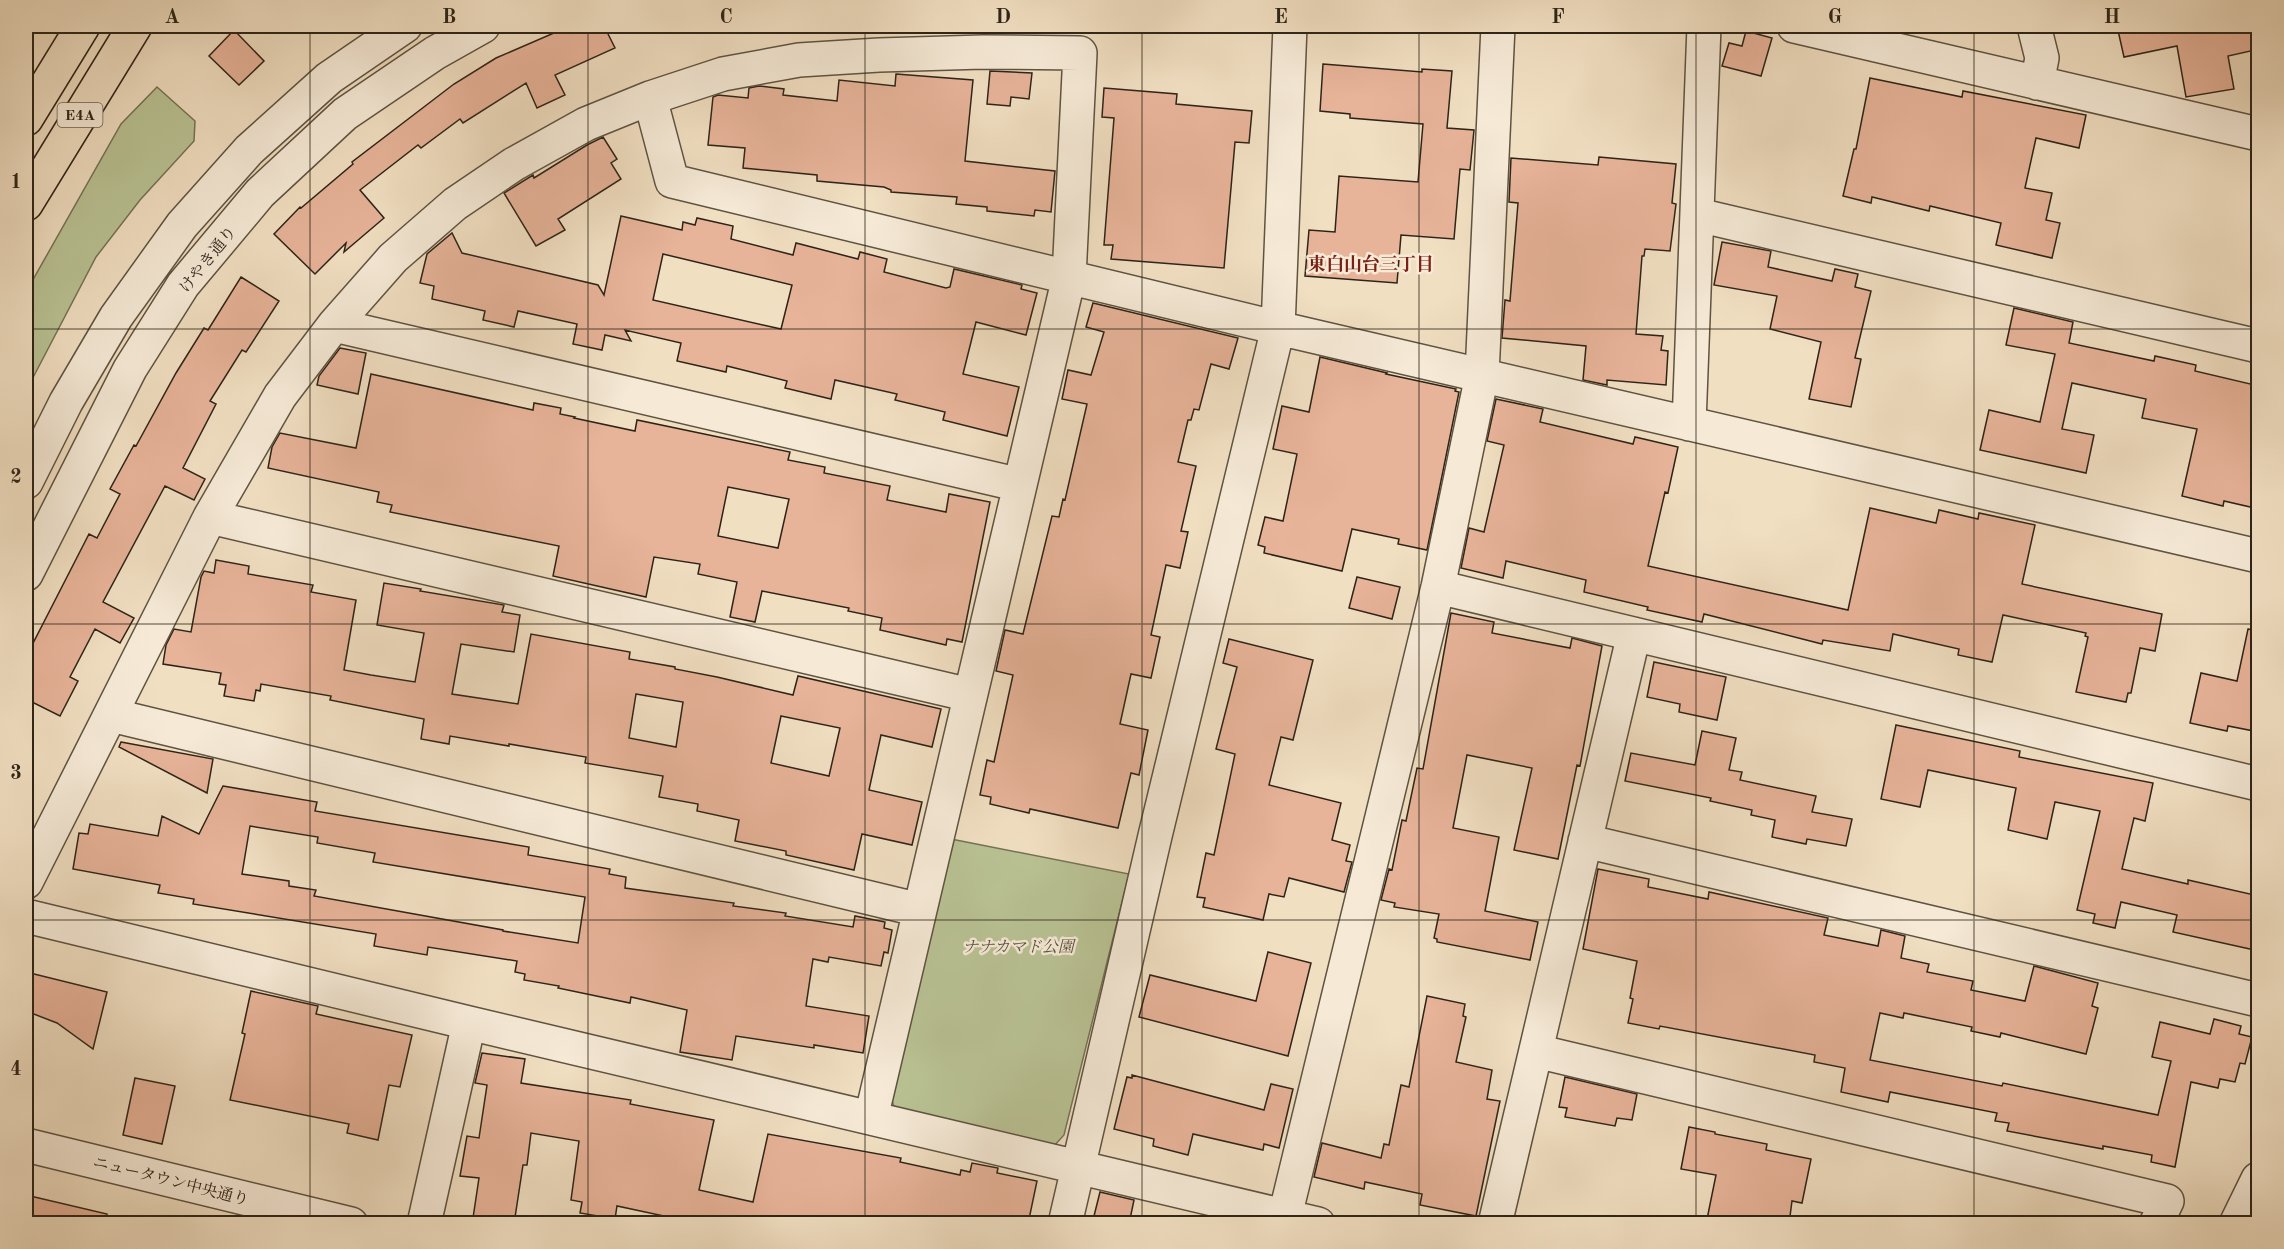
<svg xmlns="http://www.w3.org/2000/svg" width="2284" height="1249" viewBox="0 0 2284 1249" font-family="'Old Standard TT','Noto Serif JP',serif">
	<style>
		.green { fill: #b9c294; stroke: #737356; stroke-width: 1.5 }
		.building { fill: #e7b399; stroke: #2d2418; stroke-width: 1.5; fill-rule: evenodd }
		.lines { fill: none; stroke-linecap: round; stroke-linejoin: round }
		.minor-casing { stroke: #5e5342; stroke-width: 36 }
		.highway-casing { stroke: #2d2418; stroke-width: 36 }
		.minor { stroke: #f6ead7; stroke-width: 33 }
		.highway { stroke: #f1dfc2; stroke-width: 33 }
		.grid { fill: none; stroke: #2d2418; stroke-width: 1.5; stroke-opacity: 0.55 }
		.labels { text-anchor: middle; stroke-width: 5; stroke-linejoin: round; paint-order: stroke }
		.shield { fill: #f6ead7; stroke: #695f51; stroke-width: 1.5 }
		.shield-label { font-size: 15px; font-weight: bold; fill: #2d2418 }
		.street-label { font-size: 16px; fill: #2d2418; stroke: #f6ead7 }
		.park-label { font-size: 16px; font-style: italic; fill: #57533d; stroke: #f6ead7 }
		.neighbourhood-label { font-size: 18px; font-weight: bold; fill: #7a1f14; stroke: #f6ead7 }
		.neatline { fill: none; stroke: #2d2418; stroke-width: 2 }
		.grid-label { font-size: 20px; text-anchor: middle; font-weight: bold; fill: #2d2418 }
	</style>
	<rect width="100%" height="100%" fill="#f1dfc2"/>
	<filter id="stains"><feTurbulence type="fractalNoise" baseFrequency=".00333" numOctaves="4"/><feColorMatrix values="0 0 0 0 .2 0 0 0 0 .09 0 0 0 0 .02 0 0 0 .5 -.17"/></filter>
	<radialGradient id="worn" r=".72"><stop offset=".6" stop-color="#630" stop-opacity="0"/><stop offset="1" stop-color="#630" stop-opacity=".3"/></radialGradient>
	<path class="green" d="M157 87 195 121 194 141 140 200 96 257 26 391V292L121 124Z
		M951 839 1129 874 1064 1135 1054 1146 894 1107 891 1097Z"/>
	<path class="building" d="M570 26H604L615 48 555 75 565 95 537 108 526 83 463 123 460 119 421 148 418 145 360 190 384 218 344 252 346 243 315 274 274 234 300 207 301 208 353 164 352 162 454 84 496 58Z
		M2117 26H2250L2255 50 2228 56 2234 89 2186 97 2177 46 2124 57Z
		M234 30 264 61 239 85 209 56Z
		M1746 31 1772 38 1761 76 1722 66 1729 43 1742 46Z
		M1323 64 1422 72V69L1452 71 1447 128 1474 130 1470 170 1460 169 1454 239 1401 235 1397 283 1305 276 1309 230 1335 232 1339 176 1418 182 1423 124 1350 118V114L1320 111Z
		M990 71 1032 73 1029 99 1011 97 1010 106 987 104Z
		M896 74 973 80 965 161 1055 171 1051 212 1035 210 1034 216 987 211V207L956 204 957 197 891 192V190L884 187 817 181V175L743 168 745 148 708 145 713 97 718 95 748 98 749 88 759 86 784 89 783 95 837 101 839 80 895 86Z
		M1870 78 1962 97 1963 91 2086 115 2079 148 2036 138 2025 188 2052 193 2046 220 2060 223 2052 258 1996 245 2001 223 1930 206 1929 211 1872 197 1871 203 1843 196 1854 149H1856Z
		M1104 88 1177 94 1176 104 1252 111 1249 143 1235 142 1224 268 1111 259 1113 245H1104L1114 118 1102 117Z
		M603 137 617 159 611 163 621 179 558 219 565 230 536 246 504 193 533 175 534 178 587 145Z
		M1599 157 1676 164 1672 203 1676 204 1670 251 1645 249 1644 256H1642L1636 334 1663 336 1661 350 1668 351 1666 385 1607 380V385L1583 380 1586 346 1502 338 1505 300 1510 301 1518 203 1509 202 1511 158 1598 165Z
		M621 216 682 230 683 222 695 225 697 218 733 226 731 239 793 255 796 243 858 259 860 252 887 259 884 272 946 288 950 287 954 269 1022 285 1021 289 1037 293 1026 335 976 322 963 374 1019 387 1007 436 943 420 945 412 895 400 897 394 835 380 831 399 785 388 787 381 727 366 726 372 677 361 681 343 625 330 631 341 605 335 602 350 573 344 577 324 518 311 514 327 483 320 485 311 432 299 434 286 420 283 427 254 452 233 462 253 598 285 604 295ZM663 254 792 285 781 329 653 300Z
		M1722 242 1771 251 1768 267 1832 281 1835 269 1858 274 1855 287 1871 291 1855 358 1861 359 1851 407 1809 399 1821 342 1770 329 1777 296 1714 285Z
		M241 277 279 301 246 352 242 350 210 401 216 404 183 468 205 479 194 500 165 486 103 602 134 618 120 643 95 629 70 677 78 681 60 716 26 699V657L89 534 97 538 120 494 110 489 134 445 136 446 176 373 204 328 208 330Z
		M1093 303 1238 338 1229 369 1211 364 1199 410 1194 409 1191 420H1188L1178 462 1196 466 1181 531 1188 532 1180 568 1166 565 1151 635 1160 637 1151 678 1131 674 1120 724 1148 730 1139 775 1131 773 1118 828 1030 809 1029 813 990 804 991 797 980 795 987 760 994 762 1013 675 996 671 1005 630 1023 634 1052 516 1059 517 1063 499 1065 500 1087 404 1062 399 1068 370 1091 375 1104 332 1086 327Z
		M2014 308 2073 322 2069 343 2154 361 2155 356 2196 365 2195 371 2259 386V509L2224 501 2223 506 2182 496 2197 429 2142 418 2146 399 2072 383 2062 429 2094 435 2086 473 1980 450 1989 410 2040 422 2055 354 2006 345Z
		M340 348 366 353 358 394 317 385 319 376Z
		M1320 357 1387 373 1386 374 1456 389 1455 391 1459 392 1427 550 1398 544 1399 539 1352 529 1342 571 1264 553 1265 547 1258 545 1265 517 1283 521 1297 454 1273 449 1282 406 1309 412Z
		M371 374 533 410 534 403 561 408 560 414 575 417 574 418 635 431 637 420 790 452 788 460 825 467 824 473 890 486 887 500 946 512 949 494 990 502 962 642 947 639 946 645 880 630 882 618 848 611 849 608 762 591 755 622 730 617 737 582 698 574 700 564 654 557 646 597 553 576 559 546 390 512 392 505 377 502 379 492 268 468 272 447 280 433 356 448ZM728 487 789 499 778 548 718 536Z
		M1496 399 1543 409 1540 422 1633 444 1635 437 1678 447 1668 493 1665 492 1648 566 1848 610 1870 508 1936 523 1939 510 1978 519 1979 513 2035 525 2022 584 2162 614 2155 651 2140 648 2131 693H2128L2126 702 2076 692 2088 637 2085 636 2086 633 2003 615 1992 662 1958 655 1959 649 1893 634 1890 651 1823 640 1822 644 1704 614 1702 622 1647 610 1648 607 1584 592 1586 580 1506 561 1503 578 1461 568 1469 528 1484 532 1504 445 1487 441Z
		M216 560 249 566 248 574 313 585 311 592 356 600 344 670 371 675 415 682 424 633 377 625 384 583 421 589 420 591 504 605 502 612 520 615 514 652 461 644 452 694 518 704 531 634 630 652 629 659 675 667V669L717 677 793 695 798 676 941 709 932 747 881 735 869 790 922 802 912 845 862 834 854 870 786 855V851L735 841 739 820 697 811 698 804 659 797 663 776 585 763 586 757 509 744V746L450 736 449 744 421 739 424 719 330 700 331 696 261 684 260 691 256 690 254 701 224 696 226 685 219 684 221 673 163 664 166 645 174 629 191 632 201 577 204 571 214 573ZM636 694 683 702 676 747 629 738ZM781 716 840 728 829 776 771 763Z
		M1357 577 1400 587 1392 619 1349 608Z
		M1451 613 1494 622 1492 633 1570 648 1572 638 1602 646 1580 766 1577 765 1558 859 1514 850 1532 768 1467 755 1453 828 1499 837 1485 911 1538 922 1530 960 1437 942V939L1434 938 1439 914 1394 907 1395 903 1381 900 1389 869 1392 870 1402 820 1406 821 1417 768 1423 769Z
		M2248 629 2259 631V732L2228 726 2227 731 2190 723 2201 673 2237 681Z
		M1229 639 1313 660 1293 740 1281 737 1269 785 1341 803 1332 840 1350 845 1346 861 1352 862 1344 892 1289 878 1284 897 1269 894 1263 920 1203 907 1205 898 1197 897 1206 853 1214 855 1235 754 1216 749 1237 667 1223 663Z
		M1654 662 1726 677 1717 720 1679 712 1680 704 1647 697Z
		M1896 725 2020 751 2019 757 2153 783 2145 821 2134 818 2122 869 2188 884V880L2259 896V951L2173 932 2177 915 2121 902 2115 928 2093 923 2095 914 2077 910 2100 811 2055 802 2047 839 2008 830 2016 788 1928 770 1920 807 1881 799Z
		M1702 731 1736 738 1729 770 1742 772 1740 780 1816 796 1812 812 1852 819 1846 846 1807 839 1806 844 1772 837 1775 820 1751 815 1752 810 1710 801 1711 798 1625 781 1631 753 1695 765Z
		M121 742 213 759 207 793 119 747Z
		M223 786 317 802 315 811 529 847 528 855 610 869 609 874 626 877 625 888 734 903 733 906 786 913 785 916 853 927 855 916 885 922 884 928 892 930 888 953 884 952 881 966 829 957 828 962 813 959 806 1006 869 1016 863 1053 814 1045V1048L736 1036 732 1060 680 1052 687 1010 631 997 630 1003 558 988 559 986 524 980 525 974 515 972 517 961 428 947 427 955 374 946 376 934 193 904 194 899 158 893 160 885 73 869 79 833 88 834 90 824 158 836 162 816 199 834ZM250 826 318 837 317 843 375 853 373 862 585 897 578 943 503 931V930L314 896 316 890 289 886V881L242 874Z
		M1598 869 1649 879 1648 887 1708 899 1709 892 1828 918 1824 935 1878 946 1881 930 1905 936 1901 958 1929 964 1927 972 1973 981 1971 990 2025 1001 2034 966 2098 983 2092 1006 2098 1008 2086 1054 2001 1033 2000 1037 1971 1031 1972 1027 1904 1013 1903 1018 1880 1013 1870 1060 2002 1086 2003 1083 2158 1115 2171 1061 2152 1057 2160 1022 2210 1034 2214 1019 2241 1026 2239 1034 2252 1037 2245 1064 2240 1063 2235 1082 2220 1079 2218 1088 2191 1082 2175 1167 2151 1162 2152 1155 2103 1146V1149L2007 1131 2009 1123 1995 1121 1997 1113 1890 1092 1888 1102 1841 1092 1845 1068 1814 1062 1815 1055 1660 1026 1659 1029 1628 1023 1633 999 1630 998 1637 961 1583 949Z
		M1268 952 1311 963 1288 1056 1139 1017 1150 975 1256 1001Z
		M26 972 107 992 93 1049 57 1023 26 1011Z
		M251 991 318 1006 316 1014 412 1035 400 1087 389 1085 378 1140 347 1133 349 1124 230 1100 245 1034 242 1033Z
		M1427 996 1465 1004 1463 1016 1466 1017 1456 1062 1492 1070 1487 1099 1500 1101 1476 1216 1420 1205 1422 1194 1365 1182 1364 1189 1314 1177 1322 1143 1381 1158 1384 1144 1389 1145 1401 1085 1409 1087Z
		M482 1053 525 1059 521 1083 631 1100 630 1104 714 1120 699 1190 753 1202 768 1134 901 1158 900 1162 960 1175 961 1170 970 1172 972 1163 998 1168 997 1173 1037 1181 1028 1224H1010L987 1218 986 1224H965L928 1216 927 1224H677L678 1219 617 1206 615 1219 580 1213 582 1202 571 1200 579 1141 531 1133 527 1165H523L514 1224 473 1218 479 1178 460 1176 467 1136 479 1138 487 1085 475 1083Z
		M1132 1075 1264 1110 1271 1084 1293 1089 1279 1148 1264 1144 1263 1150 1193 1134 1188 1155 1153 1146 1154 1139 1114 1129 1127 1077 1132 1078Z
		M1565 1077 1637 1094 1632 1120 1617 1118 1615 1126 1565 1117 1567 1108 1559 1107Z
		M135 1078 175 1086 162 1144 123 1135Z
		M1689 1127 1715 1132V1134L1767 1144 1766 1150 1811 1159 1802 1203 1792 1201 1789 1224H1706L1716 1175 1681 1169Z
		M1100 1192 1134 1200 1129 1224H1092Z
		M26 1195 107 1214 106 1224H26Z"/>
	<g class="lines">
		<g class="minor-casing">
			<path id="minor" d="M1794 26 2258 134
				M2034 26 2042 58 2037 83
				M650 98 672 181 1278 328 2258 556
				M1698 215 2258 346
				M334 325 1020 485
				M1689 424 1704 26
				M26 482 66 402 116 317 182 225 249 150 329 78 405 26
				M210 517 970 695
				M26 574 130 369 183 285 260 193 345 114 435 53 483 26
				M1438 587 2258 784
				M111 715 920 910
				M1585 841 2258 1000
				M26 882 210 517 280 396 334 325 393 258 455 204 514 164 586 124 650 98 723 74 799 60 879 55 983 52 1080 53 1069 277 871 1118
				M26 916 469 1023 1318 1224
				M1536 1051 2167 1201 2156 1224
				M26 1145 351 1224
				M1285 1216 1438 587 1482 375 1498 26
				M424 1224 469 1023
				M1065 1224 1155 836 1278 328 1290 26
				M1495 1224 1634 634
				M2236 1224 2258 1179"/>
		</g>
		<g class="highway-casing">
			<path id="highway" d="M26 119 83 26
				M26 204 135 26"/>
		</g>
		<use href="#minor" class="minor"/>
		<use href="#highway" class="highway"/>
	</g>
	<path class="grid" d="M310 26V1224M588 26V1224M865 26V1224M1142 26V1224M1419 26V1224M1696 26V1224M1974 26V1224M26 329H2258M26 624H2258M26 920H2258"/>
	<g class="labels">
		<rect class="shield" x="57.5" y="103" width="45" height="24" rx="4.5"/>
		<g class="shield-label">
			<text x="80" y="120">E4A</text>
		</g>
		<g class="street-label">
			<text transform="translate(207 259) rotate(-51)" y="6">けやき通り</text>
			<text transform="translate(171 1180) rotate(14)" y="6">ニュータウン中央通り</text>
		</g>
		<g class="park-label">
			<text x="1018" y="952">ナナカマド公園</text>
		</g>
		<g class="neighbourhood-label">
			<text x="1371" y="270">東白山台三丁目</text>
		</g>
	</g>
	<rect width="2284" height="1249" fill="none" stroke="#f1dfc2" stroke-width="66"/>
	<rect x="33" y="33" width="2218" height="1183" class="neatline"/>
	<g class="grid-label">
		<text x="172" y="23">A</text>
		<text x="449" y="23">B</text>
		<text x="726" y="23">C</text>
		<text x="1003" y="23">D</text>
		<text x="1281" y="23">E</text>
		<text x="1558" y="23">F</text>
		<text x="1835" y="23">G</text>
		<text x="2112" y="23">H</text>
		<text x="16" y="188">1</text>
		<text x="16" y="483">2</text>
		<text x="16" y="779">3</text>
		<text x="16" y="1075">4</text>
	</g>
	<rect width="100%" height="100%" filter="url(#stains)"/>
	<rect width="100%" height="100%" fill="url(#worn)"/>
</svg>
